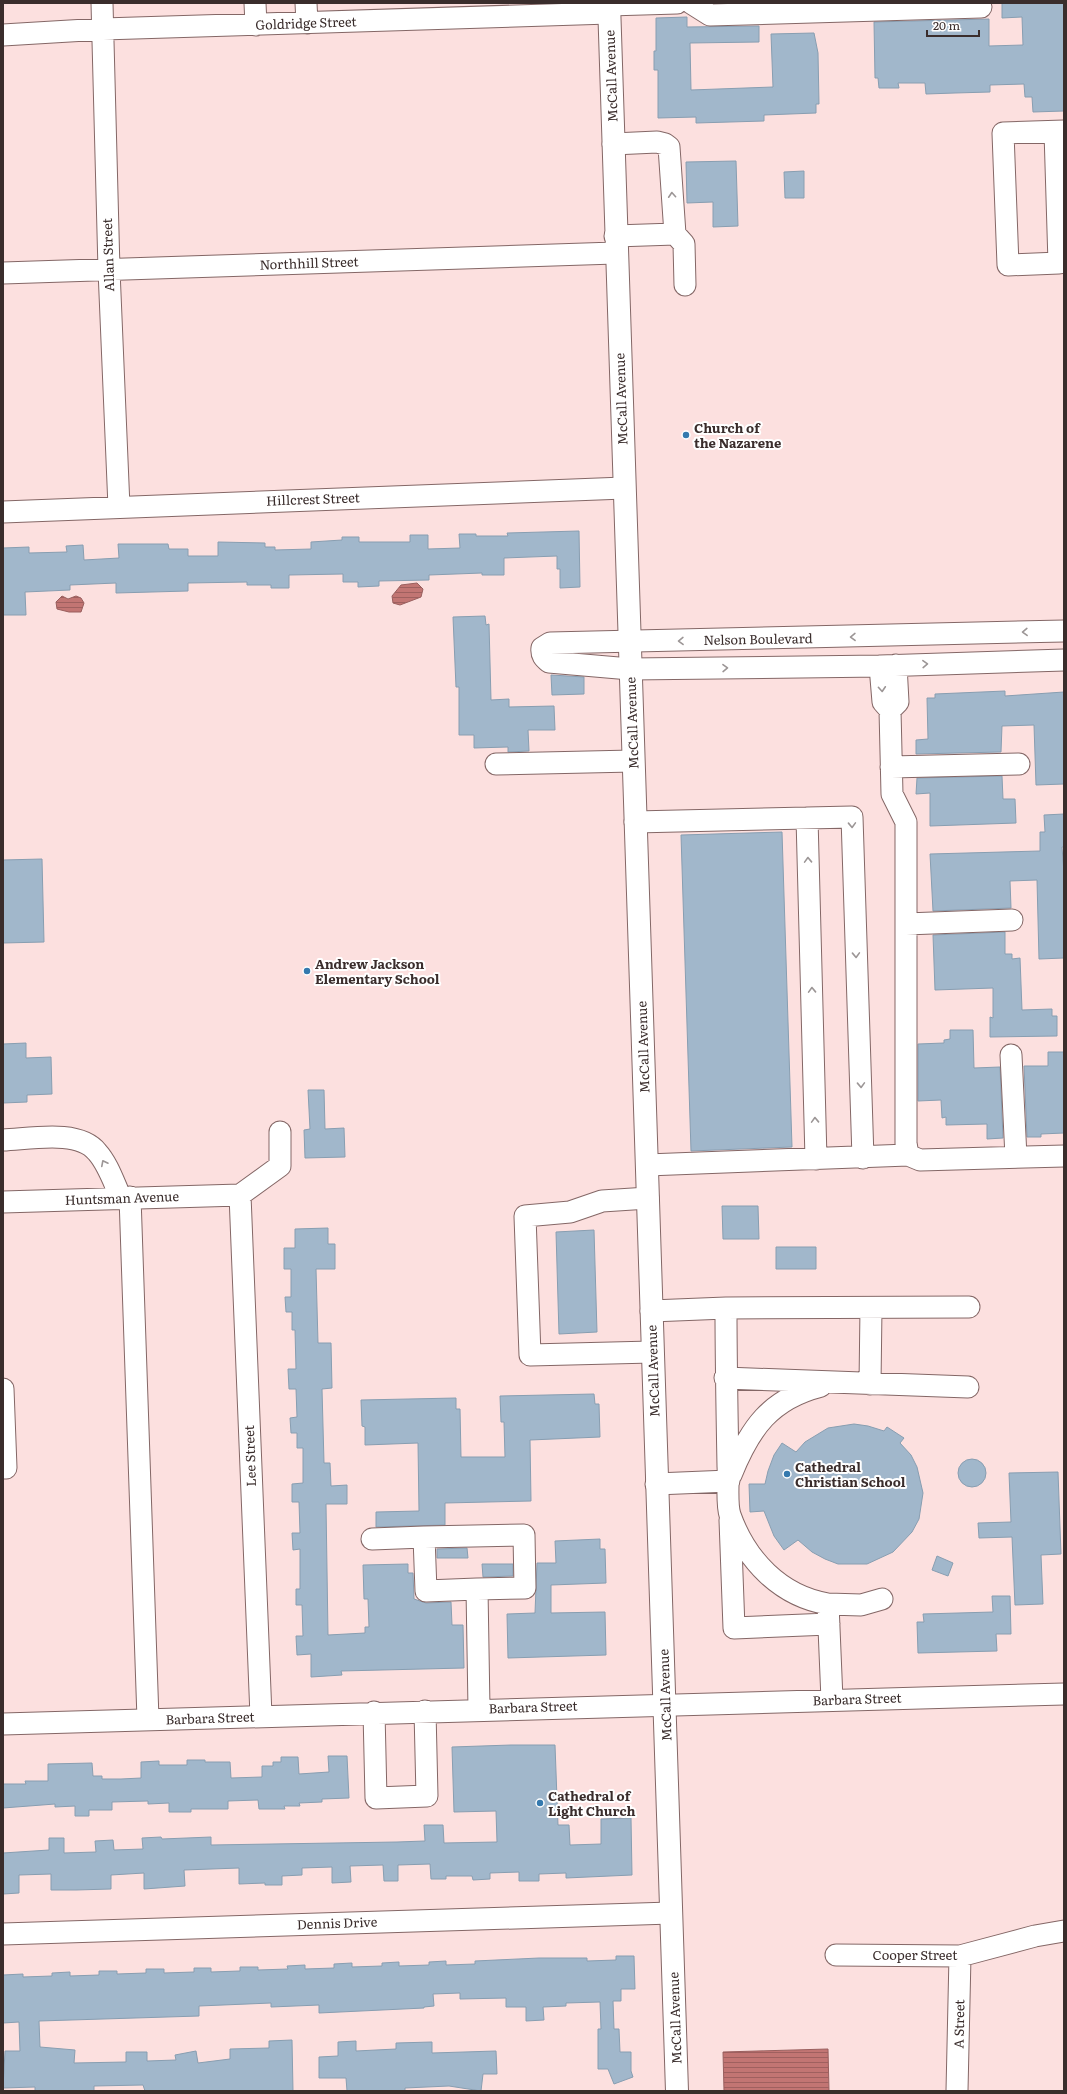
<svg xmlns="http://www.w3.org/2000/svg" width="1067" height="2094" viewBox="0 0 1067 2094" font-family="Literata,serif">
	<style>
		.water { fill: url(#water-rules); stroke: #995f5e }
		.building { fill: #a1b7cb; stroke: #889eb1 }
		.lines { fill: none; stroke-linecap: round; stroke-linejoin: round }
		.minor-casing { stroke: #846766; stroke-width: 23 }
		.major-casing { stroke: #846766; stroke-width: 24 }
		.minor { stroke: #fff; stroke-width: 21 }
		.major { stroke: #fff; stroke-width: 22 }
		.oneway { stroke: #9c9696 }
		.poi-dot { fill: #3479ae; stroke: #fff; stroke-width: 1.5 }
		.labels { text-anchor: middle; stroke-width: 4; stroke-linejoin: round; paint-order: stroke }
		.street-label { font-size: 13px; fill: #3a2d2c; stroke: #fff }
		.poi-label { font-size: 13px; font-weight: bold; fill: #3a2d2c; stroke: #fff; text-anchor: start }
	</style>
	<defs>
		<pattern id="water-rules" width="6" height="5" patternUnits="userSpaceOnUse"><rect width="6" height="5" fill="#c27573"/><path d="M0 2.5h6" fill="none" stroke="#9f605f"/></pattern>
	</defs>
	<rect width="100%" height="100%" fill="#fce0df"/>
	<path class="water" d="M417 583 423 589 421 597 400 605 393 603 392 596 401 585Z
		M62 596 68 599 76 596 81 598 84 603 81 612H69L57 609 56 602Z
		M828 2049 829 2091H724L723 2052Z"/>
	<path class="building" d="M1002 3H1064V111L1033 112 1032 97H1025L1024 84 990 85V92L955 93 926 94 925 83H898L899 88H879L878 78H875L874 22 989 19V46L1023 45 1022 17 1002 18Z
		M687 17V27L759 26V42L690 43 691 90 773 87 771 34 814 33 818 53 819 104H816V113L764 115V121L696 123V117L658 118V70H654V51H656V18Z
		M736 161 738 226 713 227V202L687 203 686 162Z
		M804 171V198H785L784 172Z
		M579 531 580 587 560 588V569H557V556L504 558V575H482V573L429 575V580L379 581V586L358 587V582H343V574L289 575V588H271V585H247V582L188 583V591L116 593V583L70 585V590L25 592 26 615H3V548L29 547V553L67 552 66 546 83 545 84 560 119 558 118 544H168L169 549H188V556H218V542L265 543V547H275V550L311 549V542L342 540V537H359V542H410V535H428V549L460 548 459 534H476V536H508L507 533Z
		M485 616 486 625 489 624 491 700 509 699V707L554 706 555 730H528L529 751 508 752V747L474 748V735H459V687H456L453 617Z
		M551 675 584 677V694L552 695Z
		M1005 691V696L1064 692V784L1036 785 1034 725 1002 726 1001 752 916 754V740L928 739 927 698H935V694Z
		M1002 776 1003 799H1015L1016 823 930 826V793L916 794 917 778Z
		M1064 814V847H1062L1064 873V958L1039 959 1037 880 1010 881 1011 908 933 911 930 854 1040 851V832H1045L1044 815Z
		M782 832 792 1147 691 1151 681 835Z
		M42 859 44 942 3 943V860Z
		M1005 932V954H1012V959L1020 958 1022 1010 1052 1009V1016H1057V1036L990 1037V1017L993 1018V988L935 990 933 935Z
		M950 1030H973L974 1068 1000 1067 1003 1138 987 1139V1124L946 1125V1117L942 1118 941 1100 918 1101V1044L944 1043V1040L950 1039Z
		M26 1043V1058L51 1057 52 1094 27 1095V1102L3 1103V1044Z
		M1048 1052H1064V1133L1041 1134V1137H1027L1024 1066H1048Z
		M308 1090H324L325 1129 344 1128 345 1157 305 1158 304 1130 310 1129Z
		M722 1206H758L759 1239H723Z
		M328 1228V1244H335V1269H316L318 1343H331L332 1388 322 1389 324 1463H330L331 1486 347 1485V1504H326L328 1635 365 1633V1627H369L368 1599H364L363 1565 408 1564V1573H413L414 1599 426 1603 451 1602 452 1625H463L464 1668 341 1671 342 1675 311 1677V1654L297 1655 296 1636H303L302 1605H296V1589H300V1549L293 1550 292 1533H300L299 1502H292V1484L303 1483V1448H297V1433H291L290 1418 297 1417 296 1389H289L288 1369H296L295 1330H292V1312H286L285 1297H291V1269H284V1248H295V1229Z
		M594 1230 597 1332 559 1334 556 1232Z
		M776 1247H816V1269H776Z
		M594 1394 595 1404H599L600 1437 530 1440 531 1501 445 1503V1525L376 1527V1512L419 1511 418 1443 365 1445V1427L362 1426 361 1400 456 1398V1409H460L461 1457H505L504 1422H501L500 1396Z
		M854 1424 868 1426 884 1431 887 1427 904 1438 900 1443 911 1455 917 1467 923 1493 919 1519 912 1532 893 1552 867 1564H838L825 1559 812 1552 798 1540 784 1550 774 1536 764 1511 750 1512 749 1484H765L768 1471 774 1455 782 1443 796 1452 805 1442 828 1428Z
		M958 1473a14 14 0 1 1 28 0a14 14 0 1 1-28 0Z
		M1058 1472 1061 1554 1041 1555 1043 1604 1015 1605 1012 1537 979 1538 978 1523 1011 1522 1009 1473Z
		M600 1539V1549H605L606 1583 551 1585V1613L605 1612 606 1655 508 1658 507 1614 535 1613 537 1563H556L555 1541Z
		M467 1548 468 1558H437V1549Z
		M937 1556 953 1563 948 1576 932 1570Z
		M482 1564H513V1576L483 1577Z
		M992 1596H1010L1011 1634H996L997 1651 918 1653 917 1622H924L923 1614 993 1612Z
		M511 1745H555L558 1825H569L570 1845 601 1844V1819L631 1818 632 1875 566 1878V1873L539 1874V1881H519V1872L490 1873V1879L473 1880 472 1876H446V1879H431L430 1864 398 1865V1881H384L383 1865 350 1866 351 1882 332 1883V1867L302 1868V1875L282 1876V1885H265V1883L239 1884V1868L184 1870 185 1886 144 1889V1873L111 1875V1889L76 1890H51V1874L19 1875V1893L3 1894V1853L49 1850V1838H64V1853L96 1852 95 1841 113 1840 114 1850 143 1849 142 1838 161 1837 162 1839 211 1837V1845L397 1842 425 1841 424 1825H443L444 1843 497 1842 496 1811 454 1812 452 1747Z
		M328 1756H347L349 1798 322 1799V1802L299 1803 300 1806H284L285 1809H259L258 1800 228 1801V1809H191V1812H169V1803L148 1804V1801L112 1802V1810H89V1816H75V1806L55 1807V1804L3 1808V1784H26L25 1781H48V1764L92 1763 93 1776H102V1779H121L141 1778V1762L159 1761V1765H187V1760H205V1762H230L231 1778 262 1777V1766H273V1762H281V1757H298L299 1774 329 1772Z
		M616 1956H634L635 1989H621V2001H613L614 2029H619L620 2052H631V2071L633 2077 614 2084 608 2069H598V2029H601L600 2002 566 2003V2006L543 2007 544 2020 526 2021V2007H506V1998L460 1999V1993L433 1994 434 2006 424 2007V2008L319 2013V2005L271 2007V2003L199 2006V2016L39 2021 40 2047 75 2050 74 2063 126 2062V2052H147V2061L176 2060 175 2055 196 2051 198 2063 230 2059V2049L269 2048V2041L292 2040 293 2091H145L143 2085 94 2086V2091H35V2087L3 2088 5 2051H20L19 2022 3 2023V1975L23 1974V1977L52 1976V1973L70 1972V1976L99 1975V1971H117V1974L146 1973V1969H164V1973L194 1972V1968H211V1972L240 1971V1967H258V1970L288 1969 287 1966 305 1965V1969L334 1968V1964L352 1963V1967L382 1966V1963L399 1962V1966L429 1965V1962L446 1961V1965L475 1964V1961L539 1958H587V1961L616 1960Z
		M356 2041V2051L396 2049V2043L432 2042V2053L496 2051 497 2074H483L481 2091 449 2086 405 2088V2091H347L346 2078H319V2057L338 2056V2042Z"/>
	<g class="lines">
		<g class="minor-casing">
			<path id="minor" d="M102 3 109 270 119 507
				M255 3 256 25
				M306 3 307 23
				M691 3 710 15 981 7
				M609 5 677 3
				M3 35 103 29 609 13
				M1055 132 1059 263 1008 265 1003 133 1064 131
				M613 144 657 142 665 144 669 147 675 234
				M615 236 675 234 684 244 685 285
				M3 273 615 253
				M3 512 624 488
				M1064 631 550 643 542 648C541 655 544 658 549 662L630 669 880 666 1064 660
				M880 666 883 702 890 710 892 794 906 822V1143L908 1155 920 1160 1064 1156
				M890 710 898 702 896 665
				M496 764 633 761
				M891 767 1019 764
				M807 818 816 1159
				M635 822 852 817 863 1158
				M906 924 1012 920
				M1011 1055 1016 1157
				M3 1140C30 1139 79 1129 97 1152 108 1164 114 1183 121 1198
				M647 1165 908 1155
				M240 1195 261 1716
				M240 1195 280 1166V1132
				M130 1197 148 1719
				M648 1198 602 1201 570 1212 525 1216 530 1355 652 1352
				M3 1202 240 1195
				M726 1308C726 1361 727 1413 728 1466 729 1479 726 1503 730 1515 746 1560 780 1596 828 1604L832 1700
				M651 1311 726 1308 969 1307
				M725 1378 968 1387
				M870 1384 871 1308
				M3 1389 6 1468H3
				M731 1475C750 1428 770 1399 821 1386
				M656 1484 729 1481
				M730 1520 734 1628 829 1624
				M372 1539 424 1537
				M477 1589 525 1588 524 1535 424 1537 426 1591 477 1589 479 1709
				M828 1604 861 1605 882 1599
				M374 1712 376 1798 427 1796 425 1711
				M3 1724 1064 1694
				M3 1934 671 1913
				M836 1955 960 1956 1035 1936 1064 1931
				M957 2091 960 1956"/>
		</g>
		<g class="major-casing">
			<path id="major" d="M609 3 677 2091"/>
		</g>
		<use href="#minor" class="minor"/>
		<use href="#major" class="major"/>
	</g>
	<defs><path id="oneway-chevron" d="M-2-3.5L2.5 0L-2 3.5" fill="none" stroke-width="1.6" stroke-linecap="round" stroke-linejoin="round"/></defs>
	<g class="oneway">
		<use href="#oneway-chevron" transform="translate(672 195) rotate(-94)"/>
		<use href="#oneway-chevron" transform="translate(1025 632) rotate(178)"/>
		<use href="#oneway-chevron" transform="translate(853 637) rotate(179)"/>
		<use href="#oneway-chevron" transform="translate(681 641) rotate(179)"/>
		<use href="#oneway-chevron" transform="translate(925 664) rotate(-2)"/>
		<use href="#oneway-chevron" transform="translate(725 668) rotate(-1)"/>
		<use href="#oneway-chevron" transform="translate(882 689) rotate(86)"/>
		<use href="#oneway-chevron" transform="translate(852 825) rotate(88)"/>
		<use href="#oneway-chevron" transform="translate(808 860) rotate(-92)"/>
		<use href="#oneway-chevron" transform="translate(856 955) rotate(88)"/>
		<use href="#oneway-chevron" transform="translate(812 990) rotate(-92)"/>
		<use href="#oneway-chevron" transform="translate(861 1085) rotate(88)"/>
		<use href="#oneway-chevron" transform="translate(815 1120) rotate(-92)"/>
		<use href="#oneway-chevron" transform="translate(104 1163) rotate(-117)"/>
	</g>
	<g class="poi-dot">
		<circle cx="686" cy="435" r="4"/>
		<circle cx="307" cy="971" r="4"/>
		<circle cx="787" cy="1474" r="4"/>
		<circle cx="540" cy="1803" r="4"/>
	</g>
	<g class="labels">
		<g class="street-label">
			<text transform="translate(306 23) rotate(-2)" y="5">Goldridge Street</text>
			<text transform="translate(611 76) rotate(-92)" y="5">McCall Avenue</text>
			<text transform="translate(108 255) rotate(-92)" y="5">Allan Street</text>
			<text transform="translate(309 263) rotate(-2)" y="5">Northhill Street</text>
			<text transform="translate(621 399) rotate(-92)" y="5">McCall Avenue</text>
			<text transform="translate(313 499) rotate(-2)" y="5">Hillcrest Street</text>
			<text transform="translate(758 639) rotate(-1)" y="5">Nelson Boulevard</text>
			<text transform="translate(632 723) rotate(-92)" y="5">McCall Avenue</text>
			<text transform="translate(643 1047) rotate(-92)" y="5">McCall Avenue</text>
			<text transform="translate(122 1198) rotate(-2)" y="5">Huntsman Avenue</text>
			<text transform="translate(653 1371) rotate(-92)" y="5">McCall Avenue</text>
			<text transform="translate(250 1456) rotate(-92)" y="5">Lee Street</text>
			<text transform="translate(665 1695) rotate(-92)" y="5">McCall Avenue</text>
			<text transform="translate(857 1699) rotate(-2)" y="5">Barbara Street</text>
			<text transform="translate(533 1707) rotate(-2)" y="5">Barbara Street</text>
			<text transform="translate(210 1718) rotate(-2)" y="5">Barbara Street</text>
			<text transform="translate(337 1923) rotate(-2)" y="5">Dennis Drive</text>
			<text x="915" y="1960">Cooper Street</text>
			<text transform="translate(675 2018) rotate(-92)" y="5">McCall Avenue</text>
			<text transform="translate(959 2024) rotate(-89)" y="5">A Street</text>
		</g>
		<g class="poi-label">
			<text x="694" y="433">Church of<tspan x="694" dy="15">the Nazarene</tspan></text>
			<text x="315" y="969">Andrew Jackson<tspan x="315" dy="15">Elementary School</tspan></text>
			<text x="795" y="1472">Cathedral<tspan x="795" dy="15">Christian School</tspan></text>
			<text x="548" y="1801">Cathedral of<tspan x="548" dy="15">Light Church</tspan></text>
		</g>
	</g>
	<rect width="1067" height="2094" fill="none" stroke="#3a2d2c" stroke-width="8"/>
	<path d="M927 30v6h52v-6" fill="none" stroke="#3a2d2c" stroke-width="2"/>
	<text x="933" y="30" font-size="12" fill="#3a2d2c" stroke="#ffffff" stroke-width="3" paint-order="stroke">20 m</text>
</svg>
